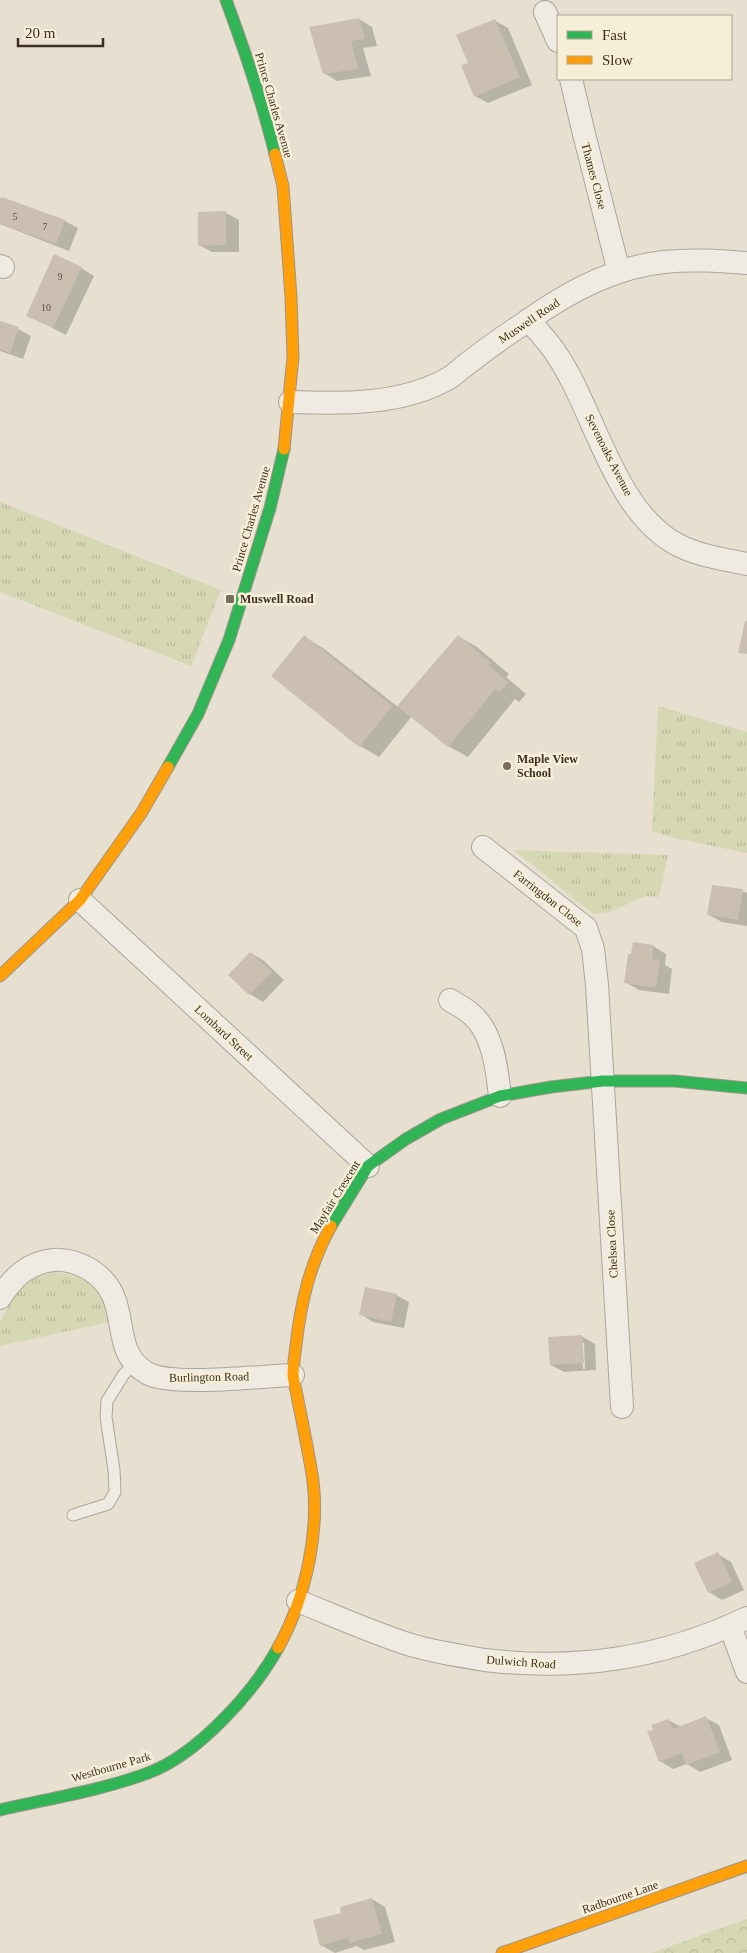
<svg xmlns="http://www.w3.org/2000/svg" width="747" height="1953" viewBox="0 0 747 1953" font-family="Georgia,serif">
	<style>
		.grass { fill: url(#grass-tufts) }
		.forest { fill: url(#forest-crowns) }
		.shadow { fill: #0003; fill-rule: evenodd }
		.building { fill: #cbbfb2 }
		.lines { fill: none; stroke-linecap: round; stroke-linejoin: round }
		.lane-casing { stroke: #ada599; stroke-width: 13 }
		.street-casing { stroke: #ada599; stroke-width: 24 }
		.fast-casing { stroke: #9c958a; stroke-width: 13 }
		.slow-casing { stroke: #9c958a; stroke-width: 13 }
		.lane { stroke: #efebe3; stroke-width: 11 }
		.street { stroke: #efebe3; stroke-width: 22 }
		.fast { stroke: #30b455; stroke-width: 11 }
		.slow { stroke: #ff9f0a; stroke-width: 11 }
		.poi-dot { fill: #786c5e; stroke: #f7eed8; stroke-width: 2 }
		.labels { text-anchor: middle; stroke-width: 5; stroke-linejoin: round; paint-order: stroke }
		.number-label { font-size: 10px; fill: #605244 }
		.street-label { font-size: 12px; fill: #3d2e20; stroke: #f7eed8 }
		.poi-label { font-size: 12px; font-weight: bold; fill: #3d2e20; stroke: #f7eed8; text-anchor: start }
	</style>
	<defs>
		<pattern id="grass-tufts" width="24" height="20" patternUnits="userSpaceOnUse" patternTransform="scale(1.25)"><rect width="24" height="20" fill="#d6d7b3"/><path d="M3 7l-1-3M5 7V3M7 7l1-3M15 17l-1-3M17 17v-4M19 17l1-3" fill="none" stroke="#b9b99a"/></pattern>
		<pattern id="forest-crowns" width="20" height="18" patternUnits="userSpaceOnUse" patternTransform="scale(1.25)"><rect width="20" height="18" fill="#d6d7b3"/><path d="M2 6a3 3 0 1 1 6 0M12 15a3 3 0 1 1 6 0" fill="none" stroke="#b9b99a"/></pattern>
	</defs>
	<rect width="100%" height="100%" fill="#e7e0d1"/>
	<path class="grass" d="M0 502 221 590 191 666 0 592Z
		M658 706 747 732V853L665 836 652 831Z
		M514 850 668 855 659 897 646 896 609 912 593 914Z
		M54 1272C72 1274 92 1279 102 1296 106 1303 107 1314 110 1322L0 1346V1322L14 1297 23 1285 33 1278Z"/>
	<path class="forest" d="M747 1919V1953H651Z"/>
	<path class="shadow" d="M359 19 372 27 377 46 363 48 371 76 337 81 324 73Z
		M494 20 508 28 532 85 488 103 475 96 469 63Z
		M0 198 65 221 78 228 69 251 0 224Z
		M226 213 239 220V252H212L199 245Z
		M81 268 94 276 66 335 27 315Z
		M0 322 18 329 31 336 23 359 0 351Z
		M458 636 477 647 509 674 506 677 526 694 519 702 515 699 468 757 448 746 412 716 379 757 360 746 273 676 304 637 323 648 398 707Z
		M742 891 747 893V926L722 922 709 915Z
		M653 946 666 954 665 965 672 969 669 994 639 990 625 982Z
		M251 953 264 961 284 980 263 1002 250 994 230 975Z
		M396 1295 409 1302 404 1328 373 1322 360 1314Z
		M581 1336 595 1344 596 1370 564 1372 551 1365ZM581 1343H584L585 1369H583Z
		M718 1554 731 1562 744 1590 722 1600 709 1592 696 1564Z
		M706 1718 719 1725 732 1760 700 1772 687 1764 673 1769 660 1761 654 1730 668 1720 681 1727Z
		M372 1899 385 1907 395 1942 364 1950 357 1946 335 1953 321 1945 343 1914Z"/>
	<path class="building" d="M359 18 365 39 351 41 358 69 323 74 309 27Z
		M495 19 520 77 474 97 461 65 468 63 456 35Z
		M2 197 65 220 56 244 0 224V203Z
		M226 211V245L198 246V212Z
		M54 254 82 267 53 328 26 316Z
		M0 321 19 327 10 353 0 349Z
		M745 621H747V654L738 653Z
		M304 635 392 706 359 747 271 676Z
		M458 635 491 663 488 665 508 682 499 692 496 688 448 747 397 706Z
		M712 885 743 889 738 920 707 915Z
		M633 942 654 945 652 959 660 960 656 988 624 983 628 954H631Z
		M250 952 272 972 249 995 228 975Z
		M365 1287 397 1294 391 1322 359 1315Z
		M582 1335 584 1363 550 1365 548 1337Z
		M718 1552 732 1582 708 1593 694 1563Z
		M706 1716 720 1752 686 1765 682 1753 659 1762 647 1731 653 1730 651 1725 668 1719 673 1729Z
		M372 1898 382 1934 349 1943 348 1938 320 1946 313 1920 341 1913 340 1907Z"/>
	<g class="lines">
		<g class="lane-casing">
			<path id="lane" d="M73 1515 108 1504 115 1492 114 1470 106 1417 107 1401 124 1374 134 1364"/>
		</g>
		<g class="street-casing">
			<path id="street" d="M545 12 558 41
				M571 79 584 134 619 272
				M0 266 3 267
				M528 320C538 331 549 342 557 355 595 411 614 512 678 545 699 556 724 559 747 564
				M290 402C342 404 403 405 449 378 456 374 461 368 467 364 486 349 506 335 526 322 566 293 614 267 664 262 692 259 719 261 747 263
				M483 847 586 928 593 949 597 985 622 1407
				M80 900 368 1166
				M450 1000C456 1004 464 1008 470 1013 493 1031 497 1069 500 1096
				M0 1298C13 1277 28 1263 53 1260 66 1259 78 1263 89 1269 137 1298 105 1349 147 1373 171 1387 262 1376 293 1375
				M298 1601C335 1616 373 1633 411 1645 435 1652 460 1656 485 1660 578 1671 663 1658 747 1618
				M730 1626 747 1672"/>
		</g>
		<g class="fast-casing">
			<path id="fast" d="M226 0C245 51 262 101 275 154
				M168 767 198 714 229 640 270 508 284 449
				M331 1226 368 1166 406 1139 441 1119 500 1096 551 1087 603 1081H674L747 1088
				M0 1810C47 1799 103 1790 148 1773 197 1755 253 1693 278 1648"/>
		</g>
		<g class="slow-casing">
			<path id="slow" d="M275 154 283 186 291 297 293 357 284 449
				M0 976 80 900 142 812 168 767
				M278 1648C306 1598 322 1526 311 1468 307 1446 303 1424 298 1401 297 1393 294 1384 293 1375 293 1365 295 1355 296 1345 301 1301 310 1264 331 1226
				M502 1953 747 1866"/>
		</g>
		<use href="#lane" class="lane"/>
		<use href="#street" class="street"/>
		<use href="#fast" class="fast"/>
		<use href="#slow" class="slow"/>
	</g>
	<g class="poi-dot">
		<rect x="225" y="594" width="10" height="10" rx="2.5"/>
		<circle cx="507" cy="766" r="5"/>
	</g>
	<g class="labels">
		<g class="number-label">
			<text x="15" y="220">5</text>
			<text x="45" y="230">7</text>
			<text x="60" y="280">9</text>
			<text x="46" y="311">10</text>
		</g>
		<g class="street-label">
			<text transform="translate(274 105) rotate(74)" y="4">Prince Charles Avenue</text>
			<text transform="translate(594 176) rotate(75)" y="4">Thames Close</text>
			<text transform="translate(529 321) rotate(-34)" y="4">Muswell Road</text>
			<text transform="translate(609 455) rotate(63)" y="4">Sevenoaks Avenue</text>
			<text transform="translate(251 519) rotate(-74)" y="4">Prince Charles Avenue</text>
			<text transform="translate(548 898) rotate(38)" y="4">Farringdon Close</text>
			<text transform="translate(224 1033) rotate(43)" y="4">Lombard Street</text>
			<text transform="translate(335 1197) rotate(-58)" y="4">Mayfair Crescent</text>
			<text transform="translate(612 1244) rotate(-93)" y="4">Chelsea Close</text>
			<text transform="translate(209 1377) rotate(-1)" y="4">Burlington Road</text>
			<text transform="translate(521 1662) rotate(4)" y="4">Dulwich Road</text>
			<text transform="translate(111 1767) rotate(-16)" y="4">Westbourne Park</text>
			<text transform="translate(620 1897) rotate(-19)" y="4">Radbourne Lane</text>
		</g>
		<g class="poi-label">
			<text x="240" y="603">Muswell Road</text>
			<text x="517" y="763">Maple View<tspan x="517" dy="14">School</tspan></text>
		</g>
	</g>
	<rect x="557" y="15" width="175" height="65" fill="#f7eed8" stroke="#ada18e"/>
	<rect x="567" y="31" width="25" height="8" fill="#30b455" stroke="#ada18e"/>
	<text x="602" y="40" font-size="15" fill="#3d2e20">Fast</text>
	<rect x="567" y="56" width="25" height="8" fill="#ff9f0a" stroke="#ada18e"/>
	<text x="602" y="65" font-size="15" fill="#3d2e20">Slow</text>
	<path d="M18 38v8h85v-8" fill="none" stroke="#3d2e20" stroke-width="2.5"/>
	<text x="25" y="38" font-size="15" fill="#3d2e20" stroke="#f7eed8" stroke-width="4" paint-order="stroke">20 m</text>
</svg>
